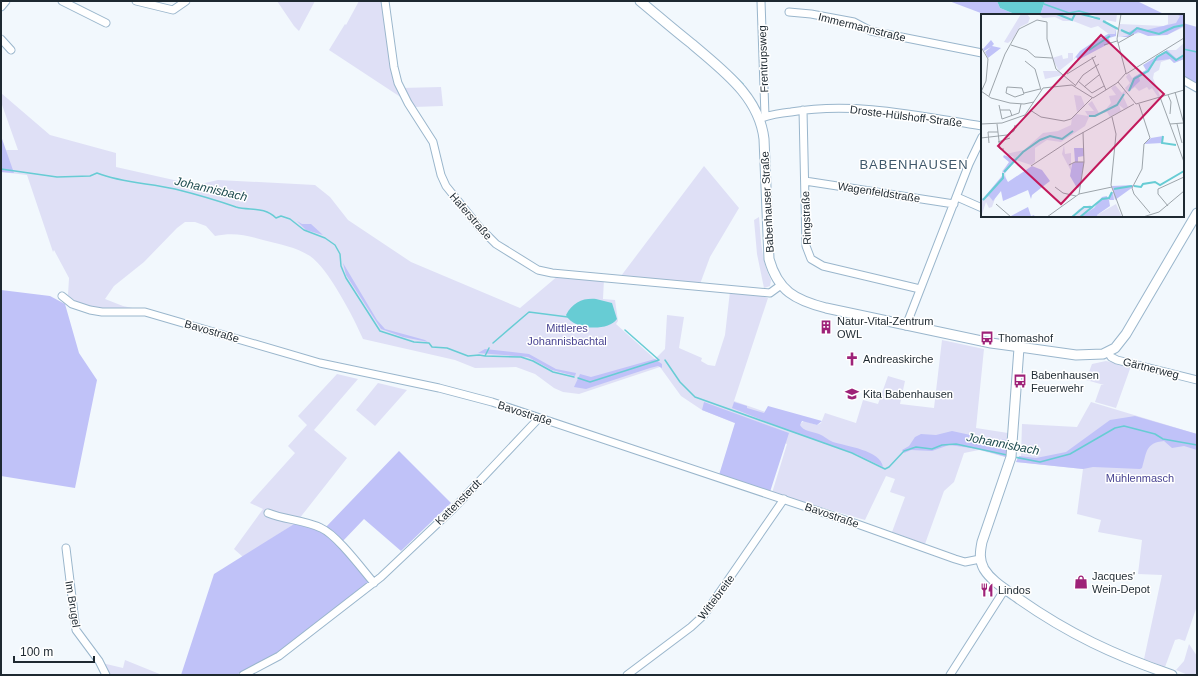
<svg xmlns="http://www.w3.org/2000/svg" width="1198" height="676" viewBox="0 0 1198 676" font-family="Helvetica,sans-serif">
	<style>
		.green { fill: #dfe0f6 }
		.forest { fill: #c0c2f8 }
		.water { fill: #67ccd4 }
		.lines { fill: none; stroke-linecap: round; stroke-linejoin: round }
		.stream { stroke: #67ccd4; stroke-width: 1.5 }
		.minor-casing { stroke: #9ab6cc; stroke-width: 9 }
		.major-casing { stroke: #9ab6cc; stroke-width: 11 }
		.minor { stroke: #fff; stroke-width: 7 }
		.major { stroke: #fff; stroke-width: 9 }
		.labels { text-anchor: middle; stroke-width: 3; stroke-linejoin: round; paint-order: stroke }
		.street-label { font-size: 11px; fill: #1e2931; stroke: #fff }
		.poi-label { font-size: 11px; fill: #1e2931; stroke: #fff; text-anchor: start }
		.park-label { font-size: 11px; fill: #494492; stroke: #fff }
		.water-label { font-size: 12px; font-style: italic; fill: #1d4b4f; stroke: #fff }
		.quarter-label { font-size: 13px; letter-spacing: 1px; fill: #3f586b; stroke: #fff }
		.inset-river { fill: none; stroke: #67ccd4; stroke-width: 2 }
		.inset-road { fill: none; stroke: #9da5ab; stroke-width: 1 }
		.view { fill: #c2185b; fill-opacity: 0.15; stroke: #c2185b; stroke-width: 2 }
		.inset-edge { fill: none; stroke: #1e2931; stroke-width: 2 }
	</style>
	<rect width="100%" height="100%" fill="#f2f8fd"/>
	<path class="green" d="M277 1H315L299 31 294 26Z
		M359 1H382L402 98 329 50 345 24 346 25Z
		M441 87 443 106 414 107 401 88Z
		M1 93 50 135 116 153V167L196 185 218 180 315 185 330 197 348 220 411 262 520 308 559 275 604 279 603 299 615 300 618 321 616 324 655 359 665 349 667 315 684 317 679 348 702 358 701 361 708 365 715 366 725 335 730 291 752 293 768 298 734 401 800 424 804 421 817 425 821 423 825 413 856 423 863 400 878 404 888 376 905 381 900 404 934 408 942 340 984 349 976 428 1008 433V440H1005V457L979 450 964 453 954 482 944 491 925 544 892 532 905 497 890 492 895 479 886 476 865 520 772 493 787 444 702 410 681 396 660 367 579 394 563 392 554 388 535 374 516 367 475 368 455 360 363 339C354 318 328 268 310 256 296 247 279 244 263 240 246 235 233 232 215 236L206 226 195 222H185L177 228 144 262 114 286 105 299 123 306 142 310C118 310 87 313 68 295L69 278 54 250 53 252 27 175 1 172V150H18L1 102Z
		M704 166 739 208 710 257 700 284 621 276Z
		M759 217C761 238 761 261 771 280L770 286 764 288 757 254 754 220Z
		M1106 361 1131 366 1116 408 1095 402 1101 385H1104L1086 380 1092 364Z
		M337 374 358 379 314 430 347 458 299 519 341 543 294 524 243 557 234 549 263 509 250 503 295 453 288 446 307 425 298 416Z
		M378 383 407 390 375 426 356 410Z
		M1091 402 1197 434V606L1185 641 1179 639 1175 640 1165 667 1144 659 1162 575 1138 574 1142 540 1098 532 1101 520 1077 514 1083 469 1016 462 1018 457 1021 456 1022 424 1077 427Z
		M1189 644 1197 656V675H1188L1176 670 1184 661Z
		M125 660 162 675H108L102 663 123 668Z"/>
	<path class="forest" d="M949 1H997L1000 8 1017 15H986Z
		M1045 1H1137L1166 15H1040Z
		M1183 23 1197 27V86L1183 79Z
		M1 136 14 173 1 172Z
		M297 221 302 224H311L323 235 306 230Z
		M343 263 377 320 385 329 425 340 428 342 403 337 381 329 346 275Z
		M1 290 50 296 65 304 79 353 97 380 75 488 1 476Z
		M485 349 529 354 556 369 576 373 575 376 552 370 528 357 478 353Z
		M655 359 662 364V368L658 366 650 368 586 389 574 387 580 374 591 377Z
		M704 402 789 433 770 492 719 475 735 423 702 410Z
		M734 402 747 406V408L764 413 768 406 822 421 817 425 802 421 800 425C803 431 813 432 819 434 824 436 828 440 833 442 845 446 881 450 883 467L856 454 792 432 732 408Z
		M1135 416 1197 434V450L1184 446 1172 448 1164 441C1145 443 1147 452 1142 468L1140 469 1093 467 1083 469 1016 462 1019 456 1036 458 1066 452 1110 420Z
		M952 431 989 439 1008 440 1006 457 979 449 949 445 932 451 911 450 904 453 902 450 909 446 915 437 921 434 936 435Z
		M399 451 451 503 401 551 364 519 341 543 325 528Z
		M294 524 320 529 338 546 370 582 279 653 236 675H181L214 574Z"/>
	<path class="water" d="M997 1H1045L1040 15H1017L1000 8Z
		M596 299 612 303 617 319C608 332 573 330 566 315 573 302 583 298 596 299Z"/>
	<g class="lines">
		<path class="stream" d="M1044 4 1069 13 1079 11 1094 15
			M1183 49 1197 52
			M727 69 743 84
			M1 169 57 177 90 176 97 173C122 183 149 183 175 189 195 194 216 200 236 207 250 211 264 206 276 218L281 216 290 219 304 230 325 238 335 245 340 254 341 266 346 278 380 331 414 342 429 343 432 347 447 348 468 356 479 355 485 356 489 348
			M625 330 659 360
			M493 343 529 312 568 317
			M485 356 521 357 533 361 553 372 574 377
			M665 360 680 382 695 397 852 453 885 469 889 467 904 451 916 447 932 449 942 445 956 444 1007 455
			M578 378 590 382 659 360
			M1014 457 1040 462 1070 454 1115 428 1124 426 1155 434 1163 439 1197 445"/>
		<g class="minor-casing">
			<path id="minor" d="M62 1 106 23
				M136 1 173 10 186 1
				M385 1 394 67 398 83 408 103 433 142 441 175 446 186 480 228 496 244 538 270 552 273 770 293 781 285
				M761 1 765 116
				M1 7 6 1
				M789 12 811 14 854 22 871 31 982 53
				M1 39 11 50
				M1183 80 1197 88
				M803 110 806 246 811 259 823 266 920 289
				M759 119C769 115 780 113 791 112 855 101 919 116 982 126
				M805 181 954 204
				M957 197 982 208
				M62 296 72 304 90 310 102 312H145L320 363 439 388 492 402 860 525 955 559 965 562 980 559
				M906 326 969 164 982 137
				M1108 352 1111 357 1117 360 1197 380
				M268 513C285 520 305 520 321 528 337 535 362 569 374 583
				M66 548 76 630 99 661 106 675
				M243 675 279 656 381 577 454 508 539 418
				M627 675 691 627 704 615 784 499
				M950 675 1005 589"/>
		</g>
		<g class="major-casing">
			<path id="major" d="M640 1C657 15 674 30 692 44 722 70 759 96 764 139L769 259C778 291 795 300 826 308L991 343 1076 355 1103 354 1115 348 1126 334 1197 213
				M1019 348 1011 457 982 542C980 552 979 560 984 569 992 582 1007 590 1019 599 1069 634 1114 655 1172 675"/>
		</g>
		<use href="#minor" class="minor"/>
		<use href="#major" class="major"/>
	</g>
	<defs>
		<g id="building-bare" transform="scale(1.08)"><path d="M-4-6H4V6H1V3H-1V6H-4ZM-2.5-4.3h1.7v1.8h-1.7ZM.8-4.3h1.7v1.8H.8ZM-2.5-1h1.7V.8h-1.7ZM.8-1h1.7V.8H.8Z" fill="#9e2278" stroke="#fff" stroke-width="2.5" paint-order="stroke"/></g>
		<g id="bus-bare" transform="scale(1.08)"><path d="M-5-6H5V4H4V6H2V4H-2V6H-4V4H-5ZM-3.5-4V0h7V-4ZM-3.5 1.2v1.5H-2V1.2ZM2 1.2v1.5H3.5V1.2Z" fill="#9e2278" stroke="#fff" stroke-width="2.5" paint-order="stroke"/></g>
		<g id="church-bare" transform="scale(1.08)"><path d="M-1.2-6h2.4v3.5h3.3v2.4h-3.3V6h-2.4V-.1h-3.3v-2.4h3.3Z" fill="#9e2278" stroke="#fff" stroke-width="2.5" paint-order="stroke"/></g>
		<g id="school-bare" transform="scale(1.08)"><path d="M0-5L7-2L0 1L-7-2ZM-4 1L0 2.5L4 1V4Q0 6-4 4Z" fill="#9e2278" stroke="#fff" stroke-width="2.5" paint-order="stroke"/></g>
		<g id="shop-bare" transform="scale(1.08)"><path d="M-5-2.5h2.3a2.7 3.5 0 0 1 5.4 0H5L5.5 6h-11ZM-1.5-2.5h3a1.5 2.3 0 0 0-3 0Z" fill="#9e2278" stroke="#fff" stroke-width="2.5" paint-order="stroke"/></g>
		<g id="restaurant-bare" transform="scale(1.08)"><path d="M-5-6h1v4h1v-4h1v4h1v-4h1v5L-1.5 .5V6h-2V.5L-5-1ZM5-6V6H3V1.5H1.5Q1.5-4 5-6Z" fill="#9e2278" stroke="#fff" stroke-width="2.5" paint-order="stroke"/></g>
	</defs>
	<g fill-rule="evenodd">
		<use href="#building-bare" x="826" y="327"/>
		<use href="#bus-bare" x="987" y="338"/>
		<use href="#church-bare" x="852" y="359"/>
		<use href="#bus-bare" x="1020" y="381"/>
		<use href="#school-bare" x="852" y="394"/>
		<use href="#shop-bare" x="1081" y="582"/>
		<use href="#restaurant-bare" x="987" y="590"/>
	</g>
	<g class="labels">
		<g class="street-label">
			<text transform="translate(862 27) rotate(14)" y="4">Immermannstraße</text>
			<text transform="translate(763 59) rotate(-92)" y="4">Frentrupsweg</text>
			<text transform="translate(906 116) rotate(7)" y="4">Droste-Hülshoff-Straße</text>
			<text transform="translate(879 192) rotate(9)" y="4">Wagenfeldstraße</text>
			<text transform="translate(767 202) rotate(-93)" y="4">Babenhauser Straße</text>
			<text transform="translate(471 216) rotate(49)" y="4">Haferstraße</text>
			<text transform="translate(806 218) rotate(-92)" y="4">Ringstraße</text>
			<text transform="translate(212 331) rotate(16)" y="4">Bavostraße</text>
			<text transform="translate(1151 368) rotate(14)" y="4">Gärtnerweg</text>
			<text transform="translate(525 413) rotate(18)" y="4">Bavostraße</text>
			<text transform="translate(458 502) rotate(-45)" y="4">Kattensterdt</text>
			<text transform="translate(832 515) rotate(19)" y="4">Bavostraße</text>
			<text transform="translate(716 597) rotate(-53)" y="4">Wittebreite</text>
			<text transform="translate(73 604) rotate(81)" y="4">Im Brugel</text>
		</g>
		<g class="poi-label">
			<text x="837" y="325">Natur-Vital-Zentrum<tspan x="837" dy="13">OWL</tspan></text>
			<text x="998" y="342">Thomashof</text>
			<text x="863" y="363">Andreaskirche</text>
			<text x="1031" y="379">Babenhausen<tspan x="1031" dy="13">Feuerwehr</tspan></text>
			<text x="863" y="398">Kita Babenhausen</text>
			<text x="1092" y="580">Jacques'<tspan x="1092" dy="13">Wein-Depot</tspan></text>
			<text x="998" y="594">Lindos</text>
		</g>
		<g class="park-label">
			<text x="567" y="332">Mittleres<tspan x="567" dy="13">Johannisbachtal</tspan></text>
			<text x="1140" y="482">Mühlenmasch</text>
		</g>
		<g class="water-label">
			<text transform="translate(211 189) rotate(13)" y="4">Johannisbach</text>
			<text transform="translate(1003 444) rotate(11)" y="4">Johannisbach</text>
		</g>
		<g class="quarter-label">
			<text x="914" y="169">BABENHAUSEN</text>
		</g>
	</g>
	<g transform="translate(981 14)">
		<rect width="203" height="203" fill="#f2f8fd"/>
		<path d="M40 0H46L49 4 47 9 39 13 32 25 27 29 23 28ZM57 0H100L112 5 115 2 106 0H136L135 8 125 6V9L135 14 134 20 129 21 117 12 110 14 92 7H82L74 3 62 4ZM187 0H203V13L186 21 159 19 137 23 139 10 183 12 187 10ZM203 29V45L193 49 189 45 180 48 178 56 173 59 172 64 179 82 177 83 171 74 168 76 166 73 158 77 154 73 147 78 144 74 149 69 145 63 147 60 148 59 151 64 165 56 186 36H195ZM87 39H92V46L78 57 71 44 81 41 82 45 87 44ZM62 57H77L82 61 64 65ZM134 71 141 79 144 76 146 79 142 82 147 93 143 95 138 91 140 97 129 103 126 98 108 103 104 112 80 128 66 126 54 134V148L50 151 35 146 24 159 26 168 16 179 11 193 8 194 5 188 0 203V184H3L21 162V157L33 143 25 140 43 136 62 119 77 117 90 111 91 104 95 100 107 102 104 97H113L107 90 111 87 118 99 125 95 130 89 128 82 135 81 130 74ZM93 81 100 82 104 92 96 98ZM83 131 84 140 90 139V157L81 140ZM135 190 141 203H117L116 201ZM109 191 113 194 99 203H91L98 195Z" fill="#dfe0f6"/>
		<path d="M195 0H203V12L186 21 167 22 157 18 148 23H139L148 21 143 19 139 15 146 19 157 13 165 16 195 9 199 2ZM135 14V22L128 24 129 29 97 46 95 43 92 46 99 37 111 29 127 20H134ZM10 26 13 30 11 32 20 34 7 44 4 38 10 33 3 37 2 35ZM186 36 196 45 203 40V45L193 49 189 45 174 47 168 58 158 63 159 67 147 78 153 63 165 56 162 51ZM182 122 181 129 163 130 170 124ZM93 134H103V142L97 143V148H103L99 173 96 174 89 162 91 150 94 148ZM23 141 35 146 24 159 22 157 28 148 22 143ZM51 152 61 156 69 167 51 181 50 185 47 176 22 187 20 177 12 187 8 182 0 187 21 162V158L27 168ZM153 171 152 173 134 186 131 172ZM132 178 133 186H128L129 192 116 201 117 203H99L113 194 121 183 126 182 127 186ZM47 193 50 202 53 201 54 203 30 202Z" fill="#c0c2f8"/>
		<path class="inset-river" d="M76 0 91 6 94 0M100 0 119 5M122 7 137 15M140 16 149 20 156 14 178 20 193 13 203 11M108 36 129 22M148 77 153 65 167 57 176 43 185 38 195 46 203 41M108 102H114L136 91 143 80M182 122 181 129 195 131M23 158 42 138 59 126 69 122 81 125 92 117M153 172 160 173 162 170 174 168 179 171 203 157M133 175 151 172M2 186 22 164V159M91 203 103 193H112M99 203 121 185 128 184 131 178"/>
		<path class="inset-road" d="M137 29 153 20M30 31 46 36 54 43 71 44M123 31 136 27M0 33 7 45 5 67 0 78M111 43 125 76M44 47 54 55 60 76M86 60 115 42M145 60 203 24M97 67 111 79 123 72M137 68 155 90 203 76M94 72 102 61 118 50M26 73 41 74 43 80 34 83 25 79ZM103 73 118 61M0 77 10 84 29 89 43 90 53 88M194 78 203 110M43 79 59 75M187 81 190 88 189 100M8 82 24 40 38 15 56 6 66 8V25L75 55 94 71M179 83 203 148M158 90 169 124 163 130 161 155 151 174 153 180 169 199M18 91 21 105 38 99 40 90M19 96H29L31 102M49 96 60 103 83 107 90 105 111 84M131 103 135 120 130 171 142 203M0 110 21 109 44 101 62 74 91 71 112 84 136 69 145 59 136 25 140 0M16 110 19 135H23M189 110 202 109M196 110 201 129M0 124 26 121 33 117 34 111M17 128 29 124M8 129 7 118H17M88 151 94 148H103M50 152 94 123 153 90M74 173 82 179 95 182M98 180 103 148 102 118M15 190 30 203M187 192 177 180V175L203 163M66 203 98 180 131 173M162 203 178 198 203 177"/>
		<path class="view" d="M120 21 183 80 80 190 17 132Z"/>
		<rect width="203" height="203" class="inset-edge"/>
	</g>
	<rect width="1198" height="676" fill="none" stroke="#1e2931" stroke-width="4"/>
	<path d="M14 656v6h80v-6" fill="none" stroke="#1e2931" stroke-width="2"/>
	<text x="20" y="656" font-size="12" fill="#1e2931" stroke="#ffffff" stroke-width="3" paint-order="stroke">100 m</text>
</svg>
